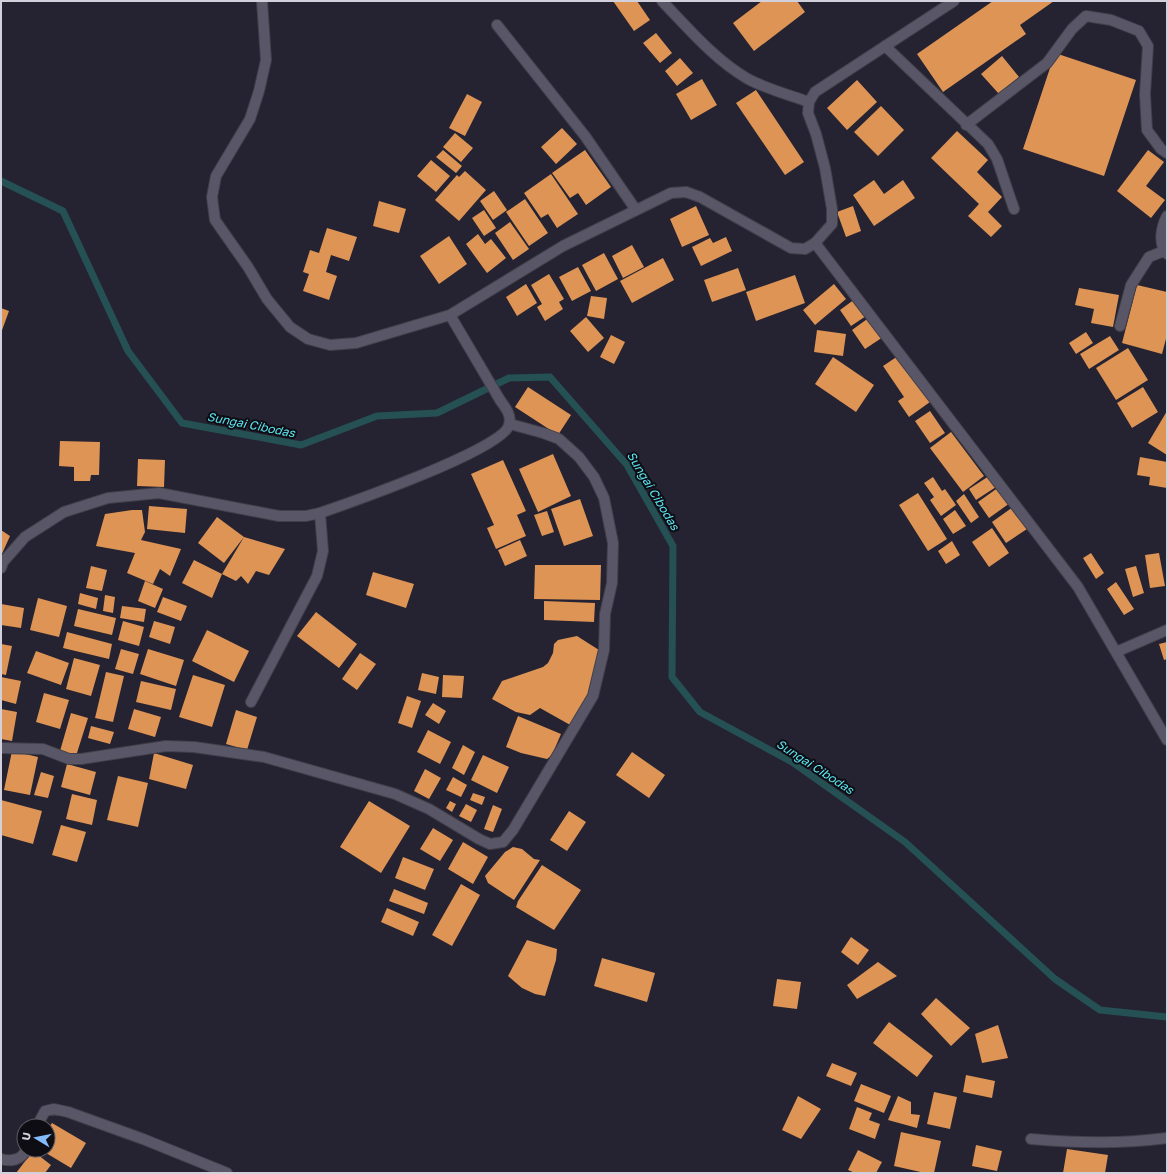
<svg xmlns="http://www.w3.org/2000/svg" width="1168" height="1174" viewBox="0 0 1168 1174" font-family="'Golos Text',sans-serif">
	<style>
		.lines { fill: none; stroke-linecap: round; stroke-linejoin: round }
		.stream { stroke: #255054; stroke-width: 7 }
		.building { fill: #de9455 }
		.minor-casing { stroke: #413f4a; stroke-width: 12 }
		.tertiary-casing { stroke: #413f4a; stroke-width: 12 }
		.minor { stroke: #595767; stroke-width: 10 }
		.tertiary { stroke: #595767; stroke-width: 10 }
		.labels { text-anchor: middle; stroke-width: 4; stroke-linejoin: round; paint-order: stroke }
		.water-label { font-size: 12px; font-style: italic; fill: #5be7f2; stroke: #0e0d13 }
	</style>
	<rect width="100%" height="100%" fill="#252331"/>
	<g class="lines">
		<path class="stream" d="M1 181 63 211 128 351 182 423 301 445 377 416 437 413 509 378 550 377 627 465 673 546 672 677 700 712 792 762 905 842 1055 979 1100 1010 1167 1017"/>
	</g>
	<path class="building" d="M613 1H637L650 20 634 31Z
		M762 1H797L805 12 754 51 733 23Z
		M993 1H1054L1020 25 1026 34 943 92 917 54Z
		M656 33 672 53 660 63 643 43Z
		M1055 53 1136 80 1104 176 1023 149Z
		M1002 56 1019 77 999 94 981 74Z
		M680 58 693 73 677 86 665 71Z
		M702 79 717 105 691 120 676 94Z
		M857 80 877 102 847 130 827 108Z
		M756 90 804 162 785 175 736 103Z
		M467 94 482 102 465 136 449 128Z
		M881 106 904 130 878 156 854 132Z
		M562 128 577 144 556 164 541 147Z
		M957 131 988 160 977 172 1002 197 988 212 1002 226 991 237 968 216 979 204 931 158Z
		M455 133 473 148 461 162 443 147Z
		M443 150 462 166 456 173 436 157Z
		M585 150 611 187 586 205 578 193 570 198 552 173Z
		M1148 150 1164 162 1146 186 1165 200 1151 218 1117 191Z
		M431 160 450 176 436 192 417 176Z
		M465 171 486 190 459 221 435 200 457 175 459 177Z
		M551 174 578 214 557 228 548 214 541 218 524 193Z
		M874 180 884 194 903 180 915 198 874 226 853 195Z
		M494 191 507 210 493 220 480 201Z
		M525 199 548 233 529 246 506 212Z
		M379 201 406 209 399 233 373 226Z
		M696 206 709 235 682 247 670 219Z
		M853 206 861 231 846 237 837 212Z
		M484 210 496 228 484 236 472 218Z
		M510 222 529 249 513 260 495 233Z
		M327 228 357 237 349 261 331 255 326 272 337 276 329 300 303 291 309 274 303 272 310 250 319 253Z
		M478 234 485 244 491 239 506 258 487 273 466 244Z
		M449 236 467 264 439 284 420 256Z
		M726 237 732 251 701 266 692 247 710 238 713 243Z
		M632 245 644 267 623 278 612 256Z
		M604 253 618 279 596 291 582 265Z
		M663 258 674 280 632 303 620 281Z
		M578 267 591 291 572 301 559 277Z
		M738 268 746 290 712 302 704 280Z
		M549 274 564 299 559 302 563 309 545 321 537 307 542 304 531 285Z
		M795 275 805 303 756 321 746 292Z
		M526 284 537 303 517 316 506 297Z
		M834 284 846 299 815 325 803 310Z
		M1137 285 1167 292V335L1162 354 1122 343Z
		M1079 288 1119 295 1113 327 1091 323 1094 309 1075 305Z
		M591 296 607 298 604 319 587 316Z
		M855 299 866 316 851 326 840 310Z
		M1 308 9 311 1 333Z
		M586 317 604 338 588 352 570 331Z
		M870 317 883 337 865 349 852 330Z
		M817 330 846 334 843 356 814 352Z
		M1086 332 1093 343 1076 354 1069 343Z
		M611 335 625 342 614 364 600 357Z
		M1110 336 1119 350 1089 369 1080 354Z
		M1128 348 1148 380 1116 400 1096 368Z
		M898 356 930 402 909 417 898 401 904 397 883 366Z
		M833 357 874 385 856 412 815 384Z
		M528 387 571 415 558 435 515 407Z
		M1143 387 1158 412 1132 428 1117 403Z
		M930 411 945 433 930 443 915 421Z
		M1167 411V455L1148 443Z
		M951 432 984 476 963 492 930 448Z
		M60 441 100 442 99 475H91L90 481H74V467L59 466Z
		M553 454 571 496 538 512 519 469Z
		M1140 457 1167 462V488L1149 485 1150 477 1137 475Z
		M138 459 165 460 164 487 137 486Z
		M503 460 526 511 517 515 526 536 496 549 487 528 494 525 471 474Z
		M989 476 996 487 976 500 969 489Z
		M933 477 942 491 945 489 956 505 941 516 930 500 934 497 924 483Z
		M999 487 1010 503 989 518 978 502Z
		M918 493 947 539 928 551 899 505Z
		M964 494 979 517 971 523 956 501Z
		M580 499 593 536 564 546 551 509Z
		M149 506 187 509 185 533 147 529Z
		M1013 507 1027 529 1006 543 992 522Z
		M132 510H142L145 532 141 540 181 549 170 576 160 569 153 584 127 573 135 553 96 546 105 514Z
		M955 510 966 526 953 534 943 519Z
		M547 511 554 532 542 536 534 515Z
		M217 517 244 537 224 563 198 543Z
		M992 528 1009 553 989 567 972 542Z
		M1 530 10 536 1 556Z
		M244 537 285 549 269 575 256 571 248 584 241 576 236 581 222 574Z
		M520 540 527 556 505 566 498 550Z
		M952 541 960 555 946 564 938 551Z
		M1091 553 1104 573 1096 579 1083 558Z
		M1159 553 1165 586 1150 588 1145 555Z
		M194 560 222 574 212 598 182 583Z
		M535 565H601L600 600 534 599Z
		M91 566 107 570 102 591 86 588Z
		M1136 566 1144 593 1133 597 1125 569Z
		M373 572 414 584 406 608 366 595Z
		M145 581 163 589 155 608 138 601Z
		M1116 582 1134 609 1124 615 1107 589Z
		M80 593 98 598 96 609 78 604Z
		M105 595 115 597 113 613 103 611Z
		M163 597 187 606 181 621 157 612Z
		M38 598 67 606 59 637 30 630Z
		M544 601 595 603 594 622 544 620Z
		M1 604 24 608 21 628 1 625Z
		M122 606 146 609 144 622 120 618Z
		M78 609 116 618 112 635 74 626Z
		M316 612 357 644 339 668 297 636Z
		M123 621 144 627 139 646 118 640Z
		M154 621 175 627 170 644 149 637Z
		M207 630 249 651 234 682 192 661Z
		M67 632 112 644 109 659 63 648Z
		M577 636 599 650 590 695 572 726 540 708 530 715 516 712 492 699 502 681 543 667 548 663 553 653 554 644 558 640Z
		M1167 642V659L1164 660 1159 644Z
		M1 644 12 646 6 675 1 674Z
		M121 649 139 654 133 674 115 669Z
		M148 649 184 660 176 686 140 674Z
		M36 651 69 663 61 685 27 673Z
		M360 653 376 664 357 690 342 679Z
		M74 658 100 665 91 696 66 689Z
		M106 672 124 676 113 722 95 718Z
		M422 673 439 677 436 694 418 690Z
		M193 675 225 685 212 727 179 717Z
		M443 675 464 676 462 698 442 697Z
		M1 677 21 681 16 704 1 700Z
		M141 681 176 689 171 710 136 702Z
		M44 693 69 700 60 729 36 722Z
		M407 696 421 701 412 728 398 723Z
		M433 703 446 711 439 724 425 715Z
		M1 709 17 712 12 741 1 739Z
		M134 709 161 717 155 737 128 729Z
		M236 710 257 717 247 750 226 744Z
		M71 713 88 718 76 756 60 751Z
		M518 716 561 734 552 755 547 759 521 753 506 747Z
		M91 726 114 732 110 744 88 738Z
		M428 730 451 742 440 764 417 752Z
		M463 745 475 752 464 775 452 768Z
		M12 751 38 757 30 795 4 790Z
		M632 752 665 775 649 798 616 775Z
		M154 753 193 765 186 789 149 779Z
		M483 755 509 767 497 793 471 780Z
		M67 764 96 772 90 795 61 787Z
		M425 769 441 778 429 799 414 791Z
		M41 772 54 776 48 798 34 795Z
		M118 776 148 783 138 827 107 820Z
		M453 777 467 785 461 797 446 790Z
		M473 793 485 797 482 805 470 800Z
		M72 794 97 800 92 825 66 819Z
		M1 800 42 811 33 844 1 835Z
		M369 801 410 826 381 873 340 847Z
		M450 801 456 804 452 812 446 808Z
		M466 804 477 810 471 822 459 816Z
		M493 805 502 809 493 832 484 829Z
		M569 811 586 822 567 851 550 840Z
		M61 825 86 832 77 862 52 855Z
		M433 828 453 840 440 861 420 849Z
		M463 842 488 857 473 884 448 869Z
		M513 847 522 849 534 859 540 860 514 900 488 883 485 876 505 852Z
		M403 857 434 869 425 890 395 878Z
		M542 865 581 890 554 930 516 907 518 901Z
		M461 884 480 895 452 946 432 935Z
		M394 889 428 903 424 914 389 901Z
		M387 908 419 922 413 936 381 922Z
		M851 937 869 950 858 965 841 952Z
		M527 940 557 949 556 960 545 996 535 994 522 988 508 976Z
		M602 958 655 973 647 1002 594 986Z
		M878 962 897 976 857 999 847 985Z
		M777 979 801 982 797 1009 773 1006Z
		M936 998 970 1028 951 1046 921 1014Z
		M889 1022 933 1056 917 1077 873 1043Z
		M998 1025 1008 1058 982 1063 975 1034Z
		M832 1063 857 1073 851 1086 826 1076Z
		M966 1075 995 1081 992 1098 963 1092Z
		M861 1084 891 1096 884 1113 854 1101Z
		M934 1092 957 1097 950 1129 927 1124Z
		M798 1096 821 1109 801 1139 782 1130Z
		M898 1096 911 1102V1114L920 1115 917 1128 888 1120Z
		M857 1107 872 1113 869 1120 880 1124 875 1139 849 1129Z
		M52 1123 86 1143 71 1168 41 1150H48V1129Z
		M901 1132 941 1141 934 1173H925L894 1166Z
		M976 1145 1002 1151 997 1171 972 1166Z
		M1067 1149 1108 1155 1105 1173H1063Z
		M858 1150 882 1162 876 1173H855L848 1170Z
		M33 1151 51 1165 45 1173H16Z"/>
	<g class="lines">
		<g class="minor-casing">
			<path id="minor" d="M662 1C688 28 715 60 748 79 767 89 789 95 809 102
				M497 25 585 136 636 210
				M885 46 988 144 997 159 1014 209
				M966 125 1047 63 1072 29 1086 16 1111 20 1139 31 1148 46 1145 94 1147 130 1161 149 1167 153
				M1167 216C1161 227 1158 244 1167 254
				M815 243 1078 587 1167 740
				M1120 326 1131 285 1149 257 1164 251
				M1116 652 1167 630
				M251 702 317 576 323 551 320 513
				M1 748 43 749 69 759H81L166 746 194 747 264 757 395 794 429 809 479 839 490 844 503 842 513 830 593 696 604 650 605 614 612 583 613 543 604 498 594 477 579 457 559 439 543 433 510 424
				M37 1126 45 1111 54 1109 68 1112 143 1139 227 1173
				M1031 1139C1079 1143 1119 1144 1167 1138
				M1 1159C10 1162 22 1160 26 1150"/>
		</g>
		<g class="tertiary-casing">
			<path id="tertiary" d="M262 1 266 60 259 91 250 119 216 176 212 197 215 220 248 267 267 299 290 327 308 339 330 345 356 343 450 315 563 246 671 193 686 192 700 197 791 248 805 249 815 243 832 224V209L825 168 816 134 808 113 809 102 815 92 954 1
				M1 568 3 562 25 537 64 512 108 498 159 493 279 516H306L320 513C349 503 504 449 509 425 512 415 505 407 500 400L450 315"/>
		</g>
		<use href="#minor" class="minor"/>
		<use href="#tertiary" class="tertiary"/>
	</g>
	<g class="labels">
		<g class="water-label">
			<text transform="translate(251 425) rotate(11)" y="4">Sungai Cibodas</text>
			<text transform="translate(653 491) rotate(59)" y="4">Sungai Cibodas</text>
			<text transform="translate(815 767) rotate(33)" y="4">Sungai Cibodas</text>
		</g>
	</g>
	<rect width="1168" height="1174" fill="none" stroke="#d2d0da" stroke-width="4"/>
	<g transform="translate(36 1138) rotate(280)"><circle r="19" fill="#0e0d13" stroke="#5c5b63"/>
	<path d="M0-3L7 15L0 10L-7 15Z" fill="#84bcfb"/>
	<text y="-6" font-size="11" font-weight="bold" text-anchor="middle" fill="#d2d0da">U</text>
	</g>
</svg>
